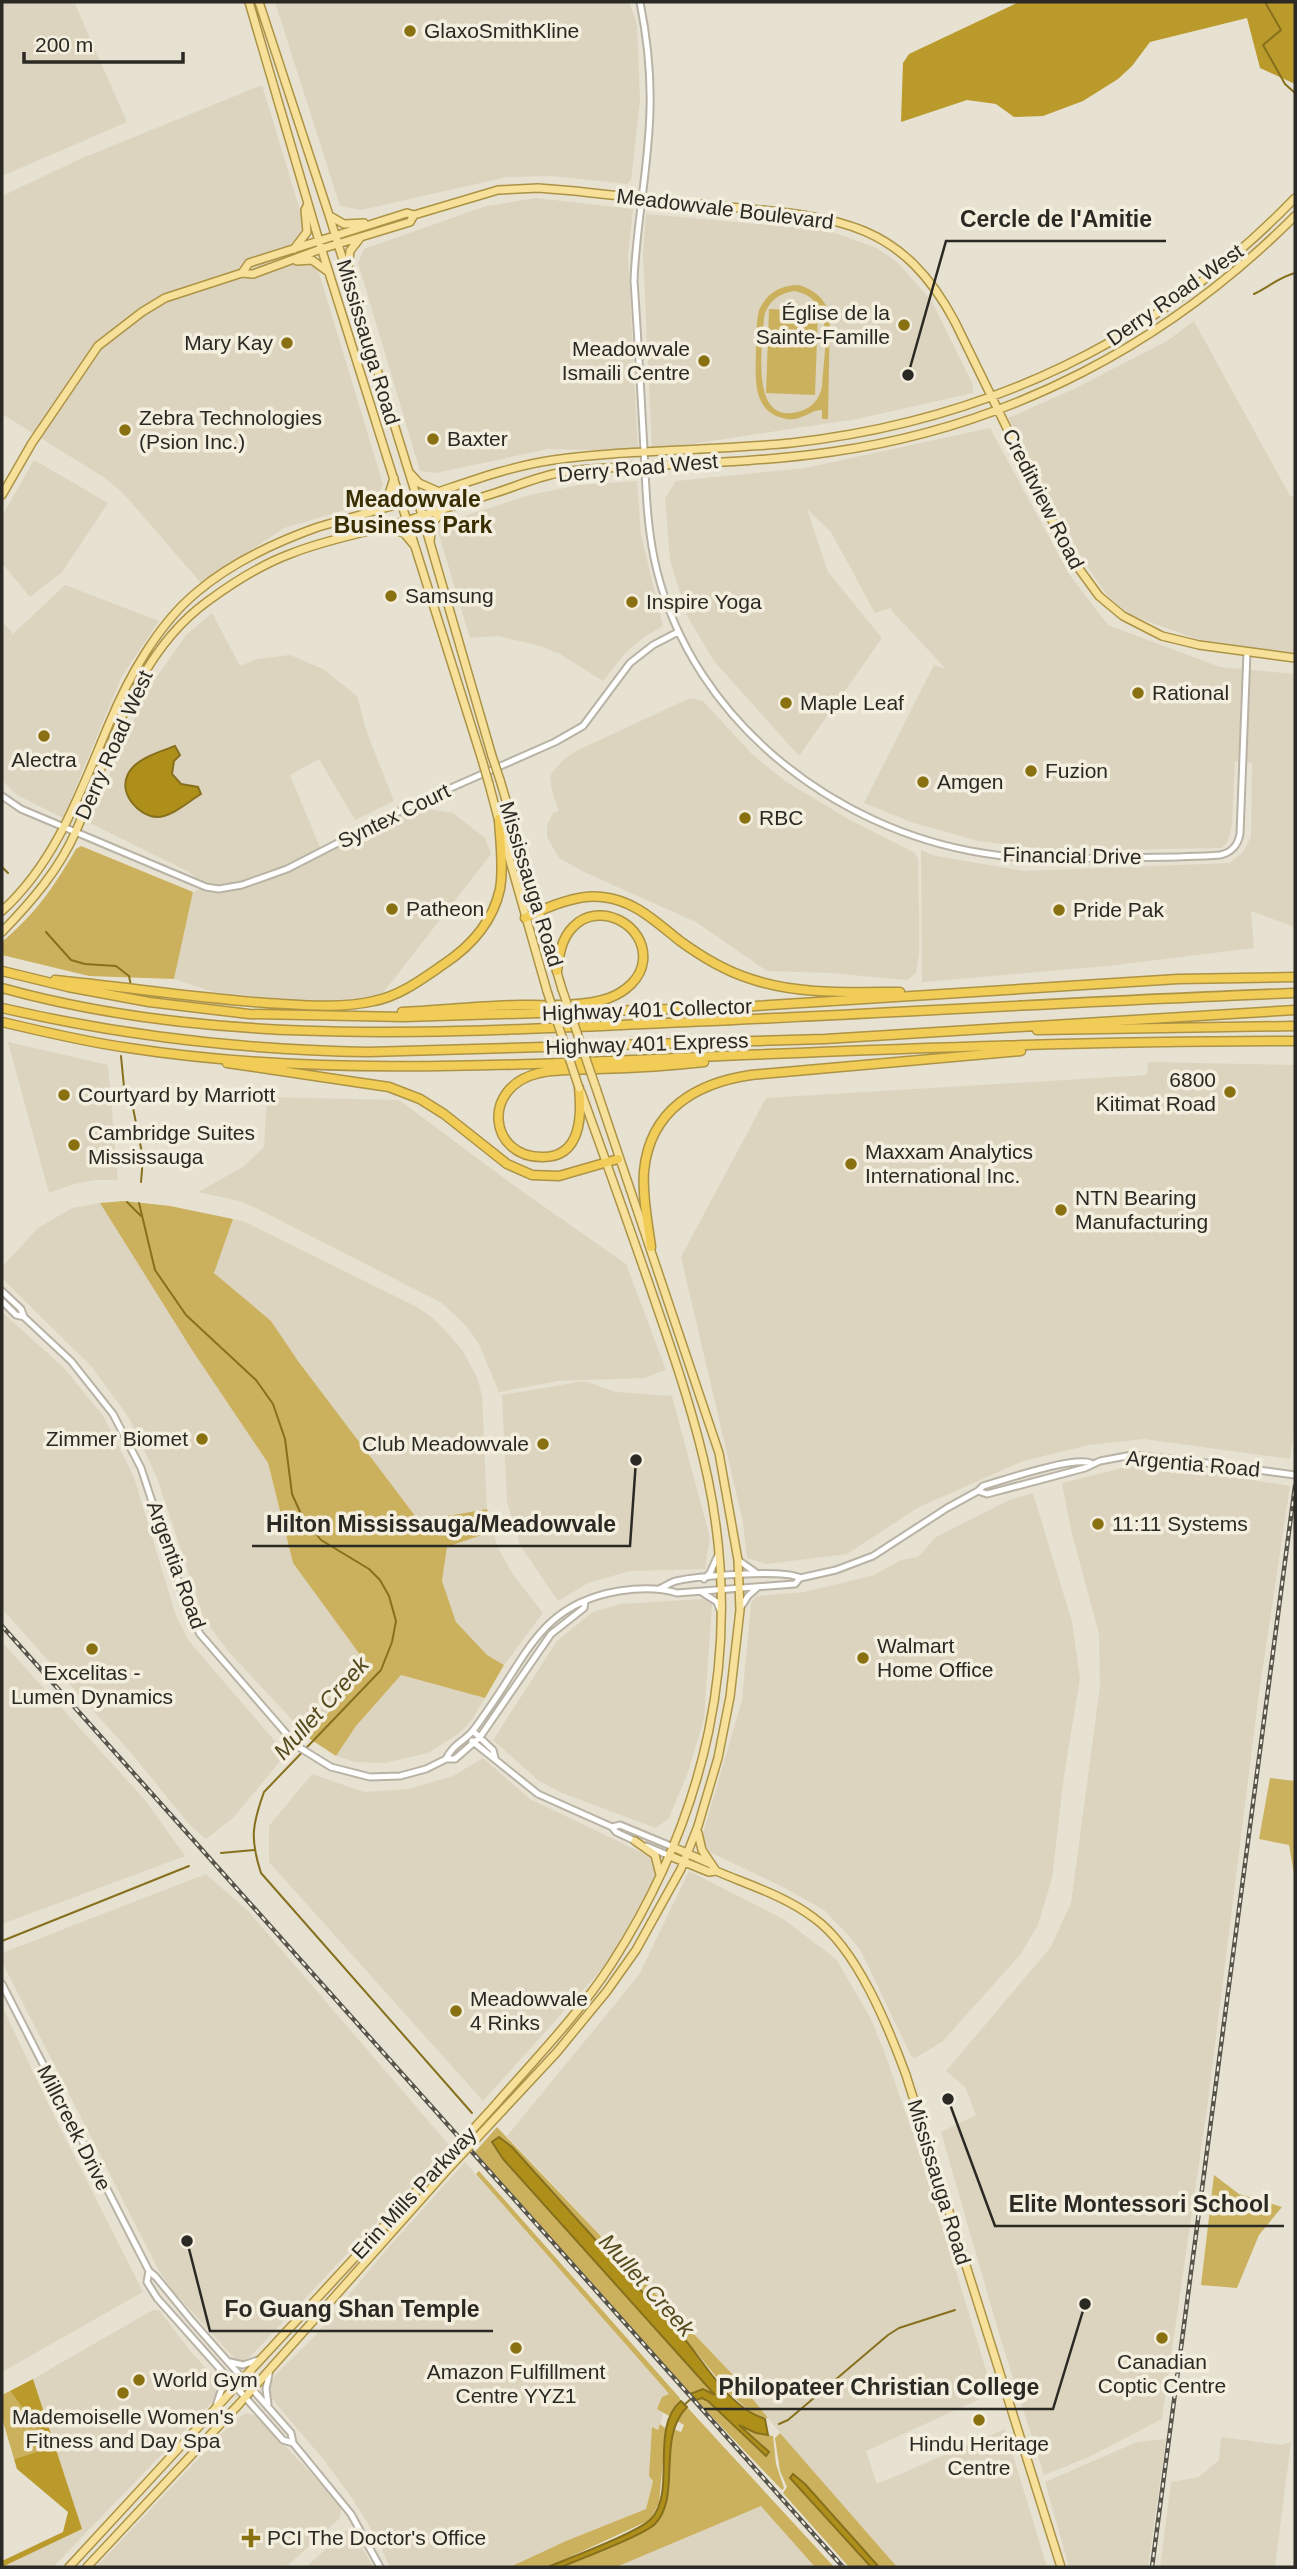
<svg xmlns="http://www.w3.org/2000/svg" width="1297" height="2569" viewBox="0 0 1297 2569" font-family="Helvetica,sans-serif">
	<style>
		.built { fill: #dcd4be }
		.green { fill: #cbb15d; fill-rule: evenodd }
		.forest { fill: #ba9a2b }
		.water { fill: #ae8f1a; stroke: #87701d; stroke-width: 2 }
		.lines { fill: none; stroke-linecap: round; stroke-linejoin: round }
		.stream { stroke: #87701d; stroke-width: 2 }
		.minor-casing { stroke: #b8b3a5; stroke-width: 9 }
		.major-casing { stroke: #ac9345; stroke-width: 10 }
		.highway-casing { stroke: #ac9345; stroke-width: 11 }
		.minor { stroke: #fff; stroke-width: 5 }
		.major { stroke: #f7e09a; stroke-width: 7 }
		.highway { stroke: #f1cc57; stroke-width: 8 }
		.rail-casing { stroke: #56544b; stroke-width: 4.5 }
		.rail { stroke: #f3eede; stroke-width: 2; stroke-dasharray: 5; stroke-linecap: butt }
		.major-bridge-casing { stroke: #ac9345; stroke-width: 10; stroke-linecap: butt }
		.major-bridge { stroke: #f7e09a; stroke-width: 7 }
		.poi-dot { fill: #897011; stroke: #f3eede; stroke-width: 2.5 }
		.labels { text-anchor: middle; stroke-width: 7; stroke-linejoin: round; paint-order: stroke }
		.poi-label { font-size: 21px; fill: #2b2923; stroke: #f3eede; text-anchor: start }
		.street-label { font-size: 21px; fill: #2b2923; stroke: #f3eede }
		.neighbourhood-label { font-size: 23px; font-weight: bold; fill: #392d02; stroke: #f3eede }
		.water-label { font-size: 23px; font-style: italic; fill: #56491e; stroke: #f3eede }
		.leader { fill: none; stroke: #2b2923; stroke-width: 2.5 }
		.callout-dot { fill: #2b2923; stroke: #f3eede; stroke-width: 2.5 }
		.callout-label { font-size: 23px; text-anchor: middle; font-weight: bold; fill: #2b2923; stroke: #f3eede; stroke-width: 7; stroke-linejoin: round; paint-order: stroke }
	</style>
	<rect width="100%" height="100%" fill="#e6e1d1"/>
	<path class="built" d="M2 2H74L127 122 2 176Z
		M275 2H629L637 24 640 101 631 180 627 184 551 176 507 177 361 210 340 206Z
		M262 85 383 484 376 501 284 528 201 583 123 493 105 478 2 414V196L80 159Z
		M536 198 633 209 628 255 638 451 548 449 436 473 420 471 358 263 364 249 486 206Z
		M646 214 827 230 877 248 898 263 931 300 973 385V393L857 419 652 450 643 254Z
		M1194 321 1290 496 1295 497V655L1208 643 1130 615 1107 595 1082 559 1008 418 1074 389 1167 341Z
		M990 428 1069 574 1108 625 1220 667 1295 674V927L1251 911 1254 948 1108 966 922 982 921 850 936 856 1024 871 1230 863 1243 852 1251 837 1252 763 1235 761 1232 825 1228 841 1222 848 1057 851 978 841 911 822 864 803 934 665 946 669 891 610V608L875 613 831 532 807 509 828 572 882 638 799 756 714 661 687 616 670 560 665 498 676 481 805 468Z
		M34 460 108 503 62 572 30 597 2 563V516Z
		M637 481 641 535 663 626 644 637 626 652 603 681 560 654 540 646 498 636 470 638 436 525 530 495 579 485Z
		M65 585 159 621 122 676 63 818 17 795 2 780V621L13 634Z
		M212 613 240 666 257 659 290 655 323 669 357 696 367 733 394 801 355 820 319 759 290 775 322 852 410 806 453 813 485 838 491 854 376 1002 356 1006 213 992 174 979 193 892 206 887 189 872 88 822 147 691 186 635Z
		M690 698 703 701 752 754 785 781 850 820 915 853 918 859 919 914V954L916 973 907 980 830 973 767 971 696 922 584 872 559 858 547 837V825L553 813 559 811 552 791 550 777 552 773 562 761 576 751Z
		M8 1042 108 1065 118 1180H96L74 1184 49 1193Z
		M1148 1062 1295 1065V1422L1290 1459 1144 1439 1089 1445 1023 1461 919 1507 847 1554 767 1564 747 1558 743 1522 681 1257 766 1098 1147 1075Z
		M267 1097 399 1100 516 1187 626 1264 666 1370 644 1378 558 1381 499 1392 478 1342 466 1326 442 1303 256 1208 239 1201 198 1192 243 1167 264 1147Z
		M100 1203 192 1350 268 1463 293 1563 369 1667 306 1735 228 1651 204 1619 157 1478 129 1418 92 1367 2 1278V1267L38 1228 72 1208Z
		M233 1219 243 1221 417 1307 434 1319 449 1335 463 1351 478 1380 482 1396 487 1509 419 1521 298 1361 214 1272Z
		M2 1312 64 1368 104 1417 134 1477 175 1613 188 1640 286 1754 233 1818 206 1839 188 1823 132 1754 2 1609Z
		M584 1381 616 1392 672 1396 710 1538 705 1569 630 1571 588 1583 558 1601 520 1545 507 1502 502 1395Z
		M1164 1466 1290 1486 1258 1700 1208 2101 1162 2419 1091 2456 1044 2475 1000 2337 941 2132 976 2115 965 2087 946 2071 1051 1947 1071 1903 1100 1686 1099 1634 1071 1530 1062 1483 1126 1467Z
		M1033 1493 1072 1622 1080 1678 1064 1776 1052 1878 1038 1925 1020 1955 942 2042 915 2058 911 2056 861 1951 850 1937 824 1910 785 1888 710 1852 702 1837 742 1700 751 1603 757 1596 805 1592 874 1575 901 1560 918 1557 936 1537 1007 1501Z
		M493 1531 498 1548 514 1576 543 1613 504 1665 487 1655 456 1623 442 1581 447 1547Z
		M703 1599 712 1604 704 1719 688 1772 669 1818 656 1828 562 1793 539 1781 493 1740 557 1641 593 1612 620 1604Z
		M2 1642 145 1800 185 1856 2 1924Z
		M401 1675 485 1698 470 1722 458 1734 428 1753 385 1763 355 1762 336 1756 356 1726Z
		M483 1758 530 1799 653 1858 658 1872 608 1962 483 2101 269 1862V1826L312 1774 364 1792 408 1789 453 1776Z
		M689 1871 783 1919 836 1959 870 2017 884 2051 914 2137 959 2281 993 2393 866 2451 877 2484 1005 2429 1047 2567H897L811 2471 734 2376 507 2136 639 1975Z
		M206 1874 249 1912 449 2145 252 2355 243 2361 236 2360 173 2291 158 2269 2 1962V1953Z
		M2 2006 54 2116 143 2292 2 2372Z
		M465 2162 669 2394 658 2408 663 2413 659 2430 652 2427 653 2481 646 2509 566 2541 510 2567H390L375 2535 352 2498 324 2460 272 2399 269 2387 276 2374 314 2337 387 2249Z
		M153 2310H159L191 2352 218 2381 216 2398 53 2567H2L81 2529 33 2379Z
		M246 2413 257 2416 339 2503 341 2510 340 2518 286 2567H96L234 2421Z
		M1221 2437 1282 2445 1291 2442 1275 2567H1160L1171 2482 1199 2477 1219 2460Z
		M1166 2439 1148 2567H1069L1045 2482 1137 2442Z
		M761 2496 825 2567H599Z
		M348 2529 354 2532 373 2567H306Z"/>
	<path class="green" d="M799 285C815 290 824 298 830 314L828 419H822V410C811 409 803 421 787 419 750 413 756 376 756 348 757 335 756 322 759 310 767 293 780 285 799 285ZM795 291C838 300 823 355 822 387 819 399 813 407 801 411 748 428 763 344 764 317 768 301 779 293 795 291Z
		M769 309 818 311 815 395 766 393Z
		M81 846 193 892 174 979 89 976 2 955V942C37 912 53 888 76 849Z
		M124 1201 170 1206 233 1219 214 1273 271 1321 298 1361 419 1521 487 1509 493 1531 447 1547 442 1581 456 1622 487 1655 504 1665 485 1698 401 1675 356 1726 336 1756 307 1737 369 1667 293 1563 268 1463 192 1350 100 1203Z
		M1270 1778 1295 1781V1880L1289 1845 1259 1839Z
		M497 2127 734 2376 768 2418 757 2417 730 2394 696 2352 512 2147 499 2137 497 2147 503 2159 716 2396 695 2391 690 2394 475 2152Z
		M479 2171 679 2397 681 2401 669 2416 657 2409 662 2397 669 2394 664 2388 476 2174Z
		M1214 2175 1239 2194 1282 2207 1259 2235 1237 2288 1201 2285Z
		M10 2391 51 2447 14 2459 2 2418V2395Z
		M702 2398 708 2401 765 2455 768 2452 739 2425 756 2433 773 2436 776 2464 784 2488 782 2490 696 2400Z
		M687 2407 834 2567H815L761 2506 616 2567H561L654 2525 663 2510 673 2429 681 2432 684 2425 677 2421Z
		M660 2424 666 2429 659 2503 650 2520 548 2567H510L566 2541 646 2509 653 2481 649 2476 652 2427 658 2430Z
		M780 2433 897 2567H879L805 2484 790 2478 871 2567H849L783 2493 787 2487 780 2471 775 2438Z"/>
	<path class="forest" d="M1019 2H1295V84L1260 68 1247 18 1150 42 1132 66 1118 79 1083 101 1043 116 1014 117 996 104 967 100 901 122 903 63 909 54Z
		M33 2379 82 2529 2 2567V2561L63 2532 68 2512 17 2469 14 2459 51 2447 10 2391Z"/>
	<path class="water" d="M175 746 180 755 174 761 172 774 181 784 198 787 201 794C189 801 172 817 157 817 138 816 118 793 128 774 136 758 160 752 175 746Z
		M499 2137 512 2147C569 2210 625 2273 682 2336 706 2364 728 2407 765 2419L768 2435 756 2433 739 2425 769 2452 766 2456 708 2401 702 2398 696 2400 690 2394 703 2389 715 2395 503 2159 492 2142Z
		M681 2401 687 2407C656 2438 682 2496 655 2524 643 2536 580 2559 561 2567H548C569 2558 639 2532 651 2519 677 2491 649 2428 681 2401Z
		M793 2474 805 2484 879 2567H871L790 2478Z"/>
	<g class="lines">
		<path class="stream" d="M1265 2 1281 30 1263 45 1285 84 1295 93
			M1254 294C1269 287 1279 277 1295 273
			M2 867 8 873
			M46 932 71 960 85 964 116 966 129 976 131 986
			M121 1056 124 1087 133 1108 143 1158 141 1182
			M127 1202 141 1216
			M139 1203 155 1270 186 1315 256 1380 273 1404 285 1439 292 1494 302 1516 321 1540 369 1569 380 1580 389 1596 396 1621 392 1642 381 1670 264 1792C252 1825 250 1839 261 1873L472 2113
			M221 1853 254 1850
			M2 1941 189 1866
			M684 2405 693 2397
			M779 2424 788 2420 888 2335 899 2328 955 2310"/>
		<g class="minor-casing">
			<path id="minor" d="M640 2C647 37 651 74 650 109 649 167 636 224 634 281 638 338 641 394 644 450 646 491 647 531 657 571 694 720 833 829 982 853 1022 860 1063 859 1103 858 1142 857 1181 858 1220 855 1231 853 1238 845 1240 834L1247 652
				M2 796 21 809 206 887 219 889 242 885 287 869 410 806 555 742 583 726 630 663 653 645 678 632
				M2 1291 21 1309 24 1317
				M2 1301 16 1315 24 1317 71 1361 113 1414 141 1468 188 1611 200 1634 297 1746 331 1767 370 1777 400 1776 426 1769 446 1759H455L480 1737 551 1634 584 1608 585 1602
				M978 1491 987 1494 1085 1468 1100 1461 1132 1455 1199 1462 1295 1475
				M738 1560 755 1572
				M704 1579 710 1573 718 1555
				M661 1588C666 1586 671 1582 676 1581 697 1576 783 1569 800 1578
				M703 1593 717 1602 720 1610
				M741 1607 748 1596 757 1588
				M473 1731 493 1750 495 1758
				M472 1741 538 1794 612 1827 616 1832 637 1842
				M446 1759C451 1747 462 1742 471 1733 477 1726 482 1718 487 1711 528 1654 541 1604 619 1591 639 1588 658 1587 677 1593L795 1584 800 1578 836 1570 873 1556 947 1508 978 1491 983 1486C1004 1480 1073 1456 1091 1463
				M612 1827 620 1825 673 1847
				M646 1846 670 1856
				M2 1984 149 2271 156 2277 192 2321 291 2433 293 2443 351 2514 380 2567
				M149 2271 147 2282 157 2298 283 2440 293 2443
				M230 2362 243 2365 261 2359
				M268 2404 266 2389 270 2369
				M216 2406 222 2388 219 2372"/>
		</g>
		<g class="major-casing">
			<path id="major" d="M249 2 319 241 482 760
				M259 2 329 215 417 498 492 756
				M330 216 344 224 364 223
				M294 249 307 232 305 210 308 204
				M297 261 312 260 327 271
				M348 267 350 251 360 238
				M242 273 249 263 407 213 414 215 498 190 538 188 575 191C627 197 678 202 730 207 835 217 901 220 955 322L1069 555 1099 596 1123 616 1162 636 1199 645 1295 658
				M410 473 419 483 437 491
				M2 495 32 443 98 346 142 312 165 298 242 273 253 274 321 249 410 222 414 215
				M377 510 388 497 394 478
				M387 528 404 533 414 545
				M430 541 432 524 442 511
				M500 780 562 989
				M489 784 499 822
				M502 833 547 991
				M2 911C57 861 81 790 109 724 128 678 158 624 197 592 231 563 276 542 318 527 357 516 396 505 435 493 474 480 512 466 553 460 631 449 712 451 791 443 987 421 1158 340 1295 198
				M2 932C31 902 59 870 76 831 111 751 133 655 208 601 234 582 260 565 290 554 329 538 372 532 412 519 439 510 467 502 495 493 517 486 539 476 563 472 589 468 615 468 642 466 705 463 768 461 831 452 1010 427 1168 343 1295 216
				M698 1833 702 1850 716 1871
				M635 1841 655 1855 660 1875
				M673 1847 711 1864
				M670 1856 709 1872 716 1871C749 1885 785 1896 814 1918 857 1949 888 2026 906 2075L1061 2567
				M496 2104C536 2058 579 2014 612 1963 706 1816 744 1652 708 1479 696 1422 677 1365 658 1310 633 1237 607 1164 581 1092
				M503 2110 557 2052 607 1991 636 1950 681 1869 698 1826 718 1758 730 1697 740 1610 738 1560 719 1453 596 1088
				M69 2567 443 2162
				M87 2567 240 2403 449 2168"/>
		</g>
		<g class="highway-casing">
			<path id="highway" d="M525 918C547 907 577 894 602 897 634 900 656 922 680 941 702 957 725 971 751 979 798 995 851 992 900 992
				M2 971 68 987 149 1002 249 1014 404 1017 739 1007 1178 979 1295 977
				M55 980C126 987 196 998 267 1003 302 1005 340 1009 374 1001 400 996 422 979 444 964 471 946 493 921 500 889 504 866 500 842 499 819
				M2 988C210 1046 430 1033 644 1024 861 1015 1078 1001 1295 993
				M2 1008C123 1036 244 1050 368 1052L825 1039 1295 1010
				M402 1012C441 1010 480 1006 519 1005 545 1005 584 1007 609 998 625 992 641 979 643 961 647 924 598 900 573 927 561 939 559 956 557 971
				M2 1022C44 1032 86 1042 129 1048 322 1078 527 1064 722 1056 913 1048 1104 1041 1295 1041
				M1037 1030 1295 1026
				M227 1063 389 1087 420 1099 444 1114 507 1164 532 1175 559 1176 618 1159
				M579 1088C582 1116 581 1157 543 1157 489 1158 480 1087 539 1073 558 1069 579 1070 598 1069 633 1068 669 1066 704 1062
				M651 1247C648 1223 642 1196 644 1171 650 1110 696 1083 751 1075L1021 1051"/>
		</g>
		<use href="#minor" class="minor"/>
		<use href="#major" class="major"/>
		<use href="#highway" class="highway"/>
		<g class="rail-casing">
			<path id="rail" d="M2 1626 843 2567
				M1152 2567 1295 1486"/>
		</g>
		<use href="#rail" class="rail"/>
		<g class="major-bridge-casing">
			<path id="major-bridge" d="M492 756 500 780
				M482 760 489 784
				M562 989 596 1088
				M547 991 579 1088
				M443 2162 496 2104
				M449 2168 503 2110"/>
		</g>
		<use href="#major-bridge" class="major-bridge"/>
	</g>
	<g class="poi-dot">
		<circle cx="410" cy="31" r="7"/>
		<circle cx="904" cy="325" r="7"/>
		<circle cx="287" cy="343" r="7"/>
		<circle cx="704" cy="361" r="7"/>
		<circle cx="125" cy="430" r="7"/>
		<circle cx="433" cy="439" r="7"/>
		<circle cx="391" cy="596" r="7"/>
		<circle cx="632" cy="602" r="7"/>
		<circle cx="1138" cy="693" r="7"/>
		<circle cx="786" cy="703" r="7"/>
		<circle cx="44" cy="736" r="7"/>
		<circle cx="1031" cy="771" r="7"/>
		<circle cx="923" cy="782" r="7"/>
		<circle cx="745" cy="818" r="7"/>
		<circle cx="392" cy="909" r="7"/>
		<circle cx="1059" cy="910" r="7"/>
		<circle cx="1230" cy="1092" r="7"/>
		<circle cx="64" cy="1095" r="7"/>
		<circle cx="74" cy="1145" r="7"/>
		<circle cx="851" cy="1164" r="7"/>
		<circle cx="1061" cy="1210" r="7"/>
		<circle cx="202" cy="1439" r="7"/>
		<circle cx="543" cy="1444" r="7"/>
		<circle cx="1098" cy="1524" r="7"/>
		<circle cx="92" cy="1649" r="7"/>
		<circle cx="863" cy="1658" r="7"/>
		<circle cx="456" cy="2011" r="7"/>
		<circle cx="1162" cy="2338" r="7"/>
		<circle cx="516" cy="2348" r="7"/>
		<circle cx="139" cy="2380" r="7"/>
		<circle cx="123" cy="2393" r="7"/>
		<circle cx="979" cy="2420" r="7"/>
		<path d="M247.5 2527.5h7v7h7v7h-7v7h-7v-7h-7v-7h7z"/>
	</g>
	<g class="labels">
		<g class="poi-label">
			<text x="424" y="38">GlaxoSmithKline</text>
			<text x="890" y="320" text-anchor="end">Église de la<tspan x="890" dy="24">Sainte-Famille</tspan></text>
			<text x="273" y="350" text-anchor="end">Mary Kay</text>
			<text x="690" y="356" text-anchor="end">Meadowvale<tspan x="690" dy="24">Ismaili Centre</tspan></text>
			<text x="139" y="425">Zebra Technologies<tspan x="139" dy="24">(Psion Inc.)</tspan></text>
			<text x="447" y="446">Baxter</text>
			<text x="405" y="603">Samsung</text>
			<text x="646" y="609">Inspire Yoga</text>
			<text x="1152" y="700">Rational</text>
			<text x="800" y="710">Maple Leaf</text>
			<text x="44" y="767" text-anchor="middle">Alectra</text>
			<text x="1045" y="778">Fuzion</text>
			<text x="937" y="789">Amgen</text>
			<text x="759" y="825">RBC</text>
			<text x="406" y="916">Patheon</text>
			<text x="1073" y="917">Pride Pak</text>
			<text x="1216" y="1087" text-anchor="end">6800<tspan x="1216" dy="24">Kitimat Road</tspan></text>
			<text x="78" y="1102">Courtyard by Marriott</text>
			<text x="88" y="1140">Cambridge Suites<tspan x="88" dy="24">Mississauga</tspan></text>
			<text x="865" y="1159">Maxxam Analytics<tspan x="865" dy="24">International Inc.</tspan></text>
			<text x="1075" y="1205">NTN Bearing<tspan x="1075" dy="24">Manufacturing</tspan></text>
			<text x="188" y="1446" text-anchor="end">Zimmer Biomet</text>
			<text x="529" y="1451" text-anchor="end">Club Meadowvale</text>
			<text x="1112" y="1531">11:11 Systems</text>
			<text x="877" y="1653">Walmart<tspan x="877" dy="24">Home Office</tspan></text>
			<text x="92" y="1680" text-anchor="middle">Excelitas -<tspan x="92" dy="24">Lumen Dynamics</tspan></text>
			<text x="470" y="2006">Meadowvale<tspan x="470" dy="24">4 Rinks</tspan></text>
			<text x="1162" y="2369" text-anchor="middle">Canadian<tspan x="1162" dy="24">Coptic Centre</tspan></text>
			<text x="516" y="2379" text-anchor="middle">Amazon Fulfillment<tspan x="516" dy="24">Centre YYZ1</tspan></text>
			<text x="153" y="2387">World Gym</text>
			<text x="123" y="2424" text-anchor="middle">Mademoiselle Women's<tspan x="123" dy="24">Fitness and Day Spa</tspan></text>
			<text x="979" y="2451" text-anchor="middle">Hindu Heritage<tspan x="979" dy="24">Centre</tspan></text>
			<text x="267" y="2545">PCI The Doctor's Office</text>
		</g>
		<g class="street-label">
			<text transform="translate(725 209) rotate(7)" y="7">Meadowvale Boulevard</text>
			<text transform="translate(1175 295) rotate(-35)" y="7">Derry Road West</text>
			<text transform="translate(368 342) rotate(73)" y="7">Mississauga Road</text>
			<text transform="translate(638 468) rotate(-5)" y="7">Derry Road West</text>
			<text transform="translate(1043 499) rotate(63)" y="7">Creditview Road</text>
			<text transform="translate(114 745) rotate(-66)" y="7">Derry Road West</text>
			<text transform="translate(394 816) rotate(-26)" y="7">Syntex Court</text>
			<text transform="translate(1072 856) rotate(1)" y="7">Financial Drive</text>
			<text transform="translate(531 884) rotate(73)" y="7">Mississauga Road</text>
			<text transform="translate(647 1010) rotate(-2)" y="7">Highway 401 Collector</text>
			<text transform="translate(647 1044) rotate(-2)" y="7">Highway 401 Express</text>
			<text transform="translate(1193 1464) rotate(5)" y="7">Argentia Road</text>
			<text transform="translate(176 1565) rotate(70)" y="7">Argentia Road</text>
			<text transform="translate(74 2128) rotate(63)" y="7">Millcreek Drive</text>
			<text transform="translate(939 2182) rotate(73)" y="7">Mississauga Road</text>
			<text transform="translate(414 2193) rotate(-47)" y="7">Erin Mills Parkway</text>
		</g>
		<g class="neighbourhood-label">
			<text x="413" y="507">Meadowvale<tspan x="413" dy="26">Business Park</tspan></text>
		</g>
		<g class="water-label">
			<text transform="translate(321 1708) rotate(-48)" y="8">Mullet Creek</text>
			<text transform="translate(647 2285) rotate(48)" y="8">Mullet Creek</text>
		</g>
	</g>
	<path class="leader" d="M908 375L946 241H1166M636 1460L630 1546H252M948 2099L995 2226H1284M187 2241L210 2331H493M1085 2304L1053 2409H704"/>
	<g class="callout-dot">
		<circle cx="908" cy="375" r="7"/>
		<circle cx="636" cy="1460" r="7"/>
		<circle cx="948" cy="2099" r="7"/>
		<circle cx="187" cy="2241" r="7"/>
		<circle cx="1085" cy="2304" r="7"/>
	</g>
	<g class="callout-label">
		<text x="1056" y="227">Cercle de l'Amitie</text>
		<text x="441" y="1532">Hilton Mississauga/Meadowvale</text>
		<text x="1139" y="2212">Elite Montessori School</text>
		<text x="352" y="2317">Fo Guang Shan Temple</text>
		<text x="879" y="2395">Philopateer Christian College</text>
	</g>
	<rect width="1297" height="2569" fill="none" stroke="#2b2923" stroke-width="7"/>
	<path d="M24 52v10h159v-10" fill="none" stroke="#2b2923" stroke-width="3.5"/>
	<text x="35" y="52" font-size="21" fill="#2b2923" stroke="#f3eede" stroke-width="5" paint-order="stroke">200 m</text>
</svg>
